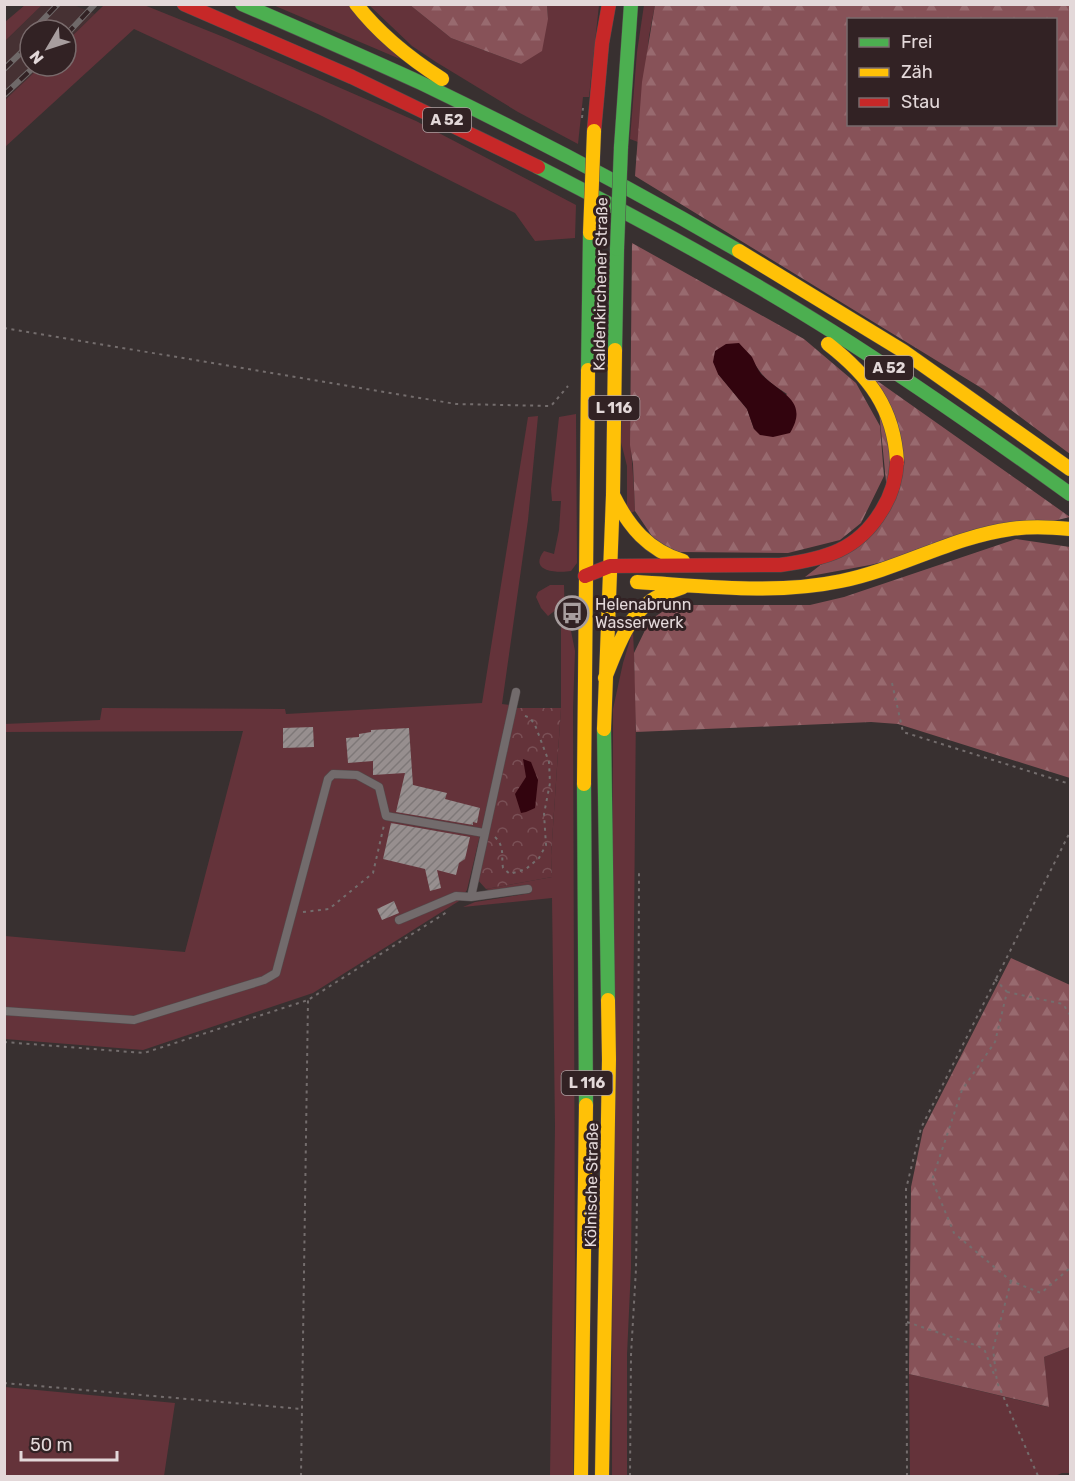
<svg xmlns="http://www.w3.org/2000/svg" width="1075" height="1481" viewBox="0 0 1075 1481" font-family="Rubik,sans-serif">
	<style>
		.built { fill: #463133 }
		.green { fill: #64333a }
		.forest { fill: url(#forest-firs); fill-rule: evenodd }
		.park { fill: url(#park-crowns) }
		.water { fill: #32040e }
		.building { fill: url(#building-hatch) }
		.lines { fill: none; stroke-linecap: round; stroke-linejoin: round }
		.lane-casing { stroke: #534b4c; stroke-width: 9 }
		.fast-casing { stroke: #534b4c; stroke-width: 15 }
		.slow-casing { stroke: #534b4c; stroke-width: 15 }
		.jam-casing { stroke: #534b4c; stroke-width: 15 }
		.path { stroke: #746d6d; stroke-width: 2; stroke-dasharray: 3 4.5; stroke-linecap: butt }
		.lane { stroke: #726b6c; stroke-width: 8 }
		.fast { stroke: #4caf50; stroke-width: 14 }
		.slow { stroke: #ffc107; stroke-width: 14 }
		.jam { stroke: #c62828; stroke-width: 14 }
		.rail-casing { stroke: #6f6969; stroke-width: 6 }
		.rail { stroke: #322224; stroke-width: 4; stroke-dasharray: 11; stroke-linecap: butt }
		.fast-bridge-casing { stroke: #534b4c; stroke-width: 15; stroke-linecap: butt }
		.slow-bridge-casing { stroke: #534b4c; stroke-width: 15; stroke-linecap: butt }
		.path-bridge { stroke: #746d6d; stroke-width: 2; stroke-dasharray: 3 4.5; stroke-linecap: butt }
		.fast-bridge { stroke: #4caf50; stroke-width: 14 }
		.slow-bridge { stroke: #ffc107; stroke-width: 14 }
		.labels { text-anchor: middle; stroke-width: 6; stroke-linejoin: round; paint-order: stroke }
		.shield { fill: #322224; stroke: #aea1a3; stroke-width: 1.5 }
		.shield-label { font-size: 15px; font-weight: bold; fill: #e3d8d9 }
		.street-label { font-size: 16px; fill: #e3d8d9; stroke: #322224 }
		.poi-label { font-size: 16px; fill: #e3d8d9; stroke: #322224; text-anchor: start }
	</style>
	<defs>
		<pattern id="forest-firs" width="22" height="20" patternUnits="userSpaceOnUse" patternTransform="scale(1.5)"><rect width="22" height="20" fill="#875258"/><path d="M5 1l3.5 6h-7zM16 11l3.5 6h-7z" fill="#986a6f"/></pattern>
		<pattern id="park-crowns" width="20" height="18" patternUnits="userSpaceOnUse" patternTransform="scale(1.5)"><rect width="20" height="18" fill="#64333a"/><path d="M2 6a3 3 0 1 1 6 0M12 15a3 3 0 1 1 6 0" fill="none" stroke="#7a5056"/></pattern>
		<pattern id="building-hatch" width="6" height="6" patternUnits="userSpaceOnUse" patternTransform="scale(1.5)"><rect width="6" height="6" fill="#978f8f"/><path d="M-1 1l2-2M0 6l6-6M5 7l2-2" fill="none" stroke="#7e7878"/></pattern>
	</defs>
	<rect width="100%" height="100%" fill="#383030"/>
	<path class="built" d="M42 5H74L95 14 66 42V30H30V66H41L5 100V41Z"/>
	<path class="green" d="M25 5H42L5 41V22Z
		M104 5H144L226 38 416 121 576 205 575 238 535 241 515 213 320 115 134 29 5 147V100L41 66H66V42Z
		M273 5H350L400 59Z
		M369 5H410L451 38 521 64 548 19 547 5H599L589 97H583L578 144 518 112 436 62 412 46Z
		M644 5H655L649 36 638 142 630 139 637 52Z
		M576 414 577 563 571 571C558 573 528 572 544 551L554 554 559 530 561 501H552L551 489 559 417Z
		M622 414 630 415C630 447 634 478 635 511L627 515V466L621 442Z
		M538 416 528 520 502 704 511 705 467 890 459 901 313 993 143 1050 5 1039V936L185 952 243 731 5 732 4 724 100 720 102 708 285 709 286 714 482 703 528 417Z
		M550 585H564L565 621H569L575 651 573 708 575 1277 573 1476H550L555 1126 552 898 463 907 475 902 531 893 530 886 491 891 486 889 552 877 551 856 561 708V621L557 609 548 616 541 608 536 597 538 592Z
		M633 630 636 705 631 1268 627 1355V1476H612L613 709 623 663Z
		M1070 1347V1473H1062L1055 1476H910L909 1374 1048 1407 1044 1357Z
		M5 1387 175 1403 164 1476H5Z"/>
	<path class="forest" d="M410 5H547L548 19 542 51 521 64 451 38Z
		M655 5H1070V454L983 389 635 176 642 82ZM848 20H1056V124H848Z
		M632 243 804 339 856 383 880 426 884 476 861 523 840 540 788 553 680 552 658 545 635 511 633 464 630 445ZM750 355C760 375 768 382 787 394L754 429 747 409 718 374Z
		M876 380 1070 517 870 565 805 577 889 512Z
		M1016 539 1070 547V778L898 724 871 722 636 732 634 653 650 620 665 610 681 605H810L844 597Z
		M1011 958 1070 985V1347L1044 1357 1049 1407 909 1374 911 1187 923 1130Z"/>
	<path class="park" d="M516 708H561L551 856 552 877 486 889 477 879Z"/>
	<path class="water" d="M739 343C743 348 748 352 752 357 755 363 757 369 761 374 779 393 810 400 790 433L773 437 760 435 754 429 747 409 718 374 713 362 715 351 726 344Z
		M523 759 531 762 538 780 535 808 526 812 521 813 515 794 526 777Z"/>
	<path class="building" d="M313 727 314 747 283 748V728Z
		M409 728 413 785 447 793 445 799 480 808 477 823 473 822V825L396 812 405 773 373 775V761L348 763 346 738 359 737V734L371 732V730Z
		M391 823 470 837 465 859 459 863 456 875 437 870 441 888 430 891 425 869 383 859Z
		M394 901 399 913 382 920 377 909Z"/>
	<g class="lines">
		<g class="lane-casing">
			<path id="lane" d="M471 897 516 692
				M399 920 456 896 471 897 528 889
				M4 1011 134 1020 264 980 276 973 328 779 333 774 357 775 379 787 386 816 484 833"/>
		</g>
		<g class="fast-casing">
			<path id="fast" d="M242 4C302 30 362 56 421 83 529 135 636 191 739 251
				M621 147 631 4
				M538 167C638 218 738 272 833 332 914 383 992 438 1070 494
				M615 350 617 249
				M588 370 590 233
				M604 729 608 1000
				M584 784 586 1105"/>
		</g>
		<g class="slow-casing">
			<path id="slow" d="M356 4C380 35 409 58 442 79
				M739 251 903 351 1070 469
				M828 344C869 376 894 408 897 462
				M613 495C629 527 648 550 683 561
				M637 582C704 586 775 595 841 581 900 569 952 537 1011 529 1031 526 1050 527 1070 529
				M605 678C616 651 627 617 652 600 661 594 673 591 683 587
				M604 729 613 495 615 350
				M584 784 588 370
				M581 1476 586 1105
				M602 1476 609 1059 608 1000"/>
		</g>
		<g class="jam-casing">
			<path id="jam" d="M184 4 352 77 538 167
				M594 131 602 43 609 4
				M585 576 610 566 780 565C824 559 858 551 882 510 891 496 896 479 897 462"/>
		</g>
		<path class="path" d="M4 328 456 404 551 406 568 386
			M892 683 903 732 1070 784
			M495 837C505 847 501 855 503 868L510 874 526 869 539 858 546 845 544 814 550 783 549 762 535 725 530 718 523 715
			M303 912 329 909 373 873 384 825
			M995 979 1007 992 995 1042 962 1090 932 1180 954 1233 1011 1281 1041 1293 1070 1268
			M1007 992 1063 1004 1070 1015
			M4 1042 144 1053 308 1000 447 912
			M1011 1281 993 1349 997 1382 1038 1476
			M907 1322 978 1346 985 1351 995 1377
			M4 1383 302 1409
			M301 1476 308 1000
			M630 1476 631 1355 636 1269 638 1130 639 872
			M907 1476 906 1189 921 1128 1070 832"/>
		<use href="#lane" class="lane"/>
		<use href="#fast" class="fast"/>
		<use href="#slow" class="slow"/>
		<use href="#jam" class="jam"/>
		<g class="rail-casing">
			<path id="rail" d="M33 30 58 4
				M66 35 95 4
				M4 69 30 44
				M4 95 35 66"/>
		</g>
		<use href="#rail" class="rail"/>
		<g class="fast-bridge-casing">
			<path id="fast-bridge" d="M617 249 621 147"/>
		</g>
		<g class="slow-bridge-casing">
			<path id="slow-bridge" d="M590 233 594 131"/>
		</g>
		<path class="path-bridge" d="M582 118 583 108"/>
		<use href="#fast-bridge" class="fast-bridge"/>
		<use href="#slow-bridge" class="slow-bridge"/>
	</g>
	<defs>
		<g id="bus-ring" transform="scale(1.725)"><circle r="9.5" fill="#322224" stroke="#a79d9e" stroke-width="1.5"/><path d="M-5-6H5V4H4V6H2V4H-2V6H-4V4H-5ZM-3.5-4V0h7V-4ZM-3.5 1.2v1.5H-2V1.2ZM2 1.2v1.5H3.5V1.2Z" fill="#a79d9e"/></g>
	</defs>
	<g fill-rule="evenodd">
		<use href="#bus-ring" x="572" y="613"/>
	</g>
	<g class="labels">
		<g class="shield">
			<rect x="423" y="108" width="48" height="24" rx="4.5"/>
			<rect x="865" y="356" width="48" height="24" rx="4.5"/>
			<rect x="588.5" y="396" width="51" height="24" rx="4.5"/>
			<rect x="561.5" y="1071" width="51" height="24" rx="4.5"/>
		</g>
		<g class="shield-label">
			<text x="447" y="125">A 52</text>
			<text x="889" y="373">A 52</text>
			<text x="614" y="413">L 116</text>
			<text x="587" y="1088">L 116</text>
		</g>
		<g class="street-label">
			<text transform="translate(600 284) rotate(-89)" y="6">Kaldenkirchener Straße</text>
			<text transform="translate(591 1185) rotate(-89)" y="6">Kölnische Straße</text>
		</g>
		<g class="poi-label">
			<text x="595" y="610">Helenabrunn<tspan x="595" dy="18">Wasserwerk</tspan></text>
		</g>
	</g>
	<rect width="1075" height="1481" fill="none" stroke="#e3d8d9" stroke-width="12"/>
	<rect x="847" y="18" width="210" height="108" fill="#322224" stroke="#796b6c" stroke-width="1.5"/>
	<rect x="859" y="38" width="30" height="9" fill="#4caf50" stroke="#796b6c" stroke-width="1.5"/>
	<text x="901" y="48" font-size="18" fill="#e3d8d9">Frei</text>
	<rect x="859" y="68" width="30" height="9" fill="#ffc107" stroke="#796b6c" stroke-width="1.5"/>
	<text x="901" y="78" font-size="18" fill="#e3d8d9">Zäh</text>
	<rect x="859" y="98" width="30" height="9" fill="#c62828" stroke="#796b6c" stroke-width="1.5"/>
	<text x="901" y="108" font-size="18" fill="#e3d8d9">Stau</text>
	<g transform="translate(48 48) rotate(231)"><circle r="28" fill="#322224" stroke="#796b6c" stroke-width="1.5"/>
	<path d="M0-4.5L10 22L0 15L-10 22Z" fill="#a79d9e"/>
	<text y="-9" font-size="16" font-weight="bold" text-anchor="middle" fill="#e3d8d9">N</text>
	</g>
	<path d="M21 1451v9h96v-9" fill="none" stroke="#e3d8d9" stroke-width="3"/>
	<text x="30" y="1451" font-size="18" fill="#e3d8d9" stroke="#322224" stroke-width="4.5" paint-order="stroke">50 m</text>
</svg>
